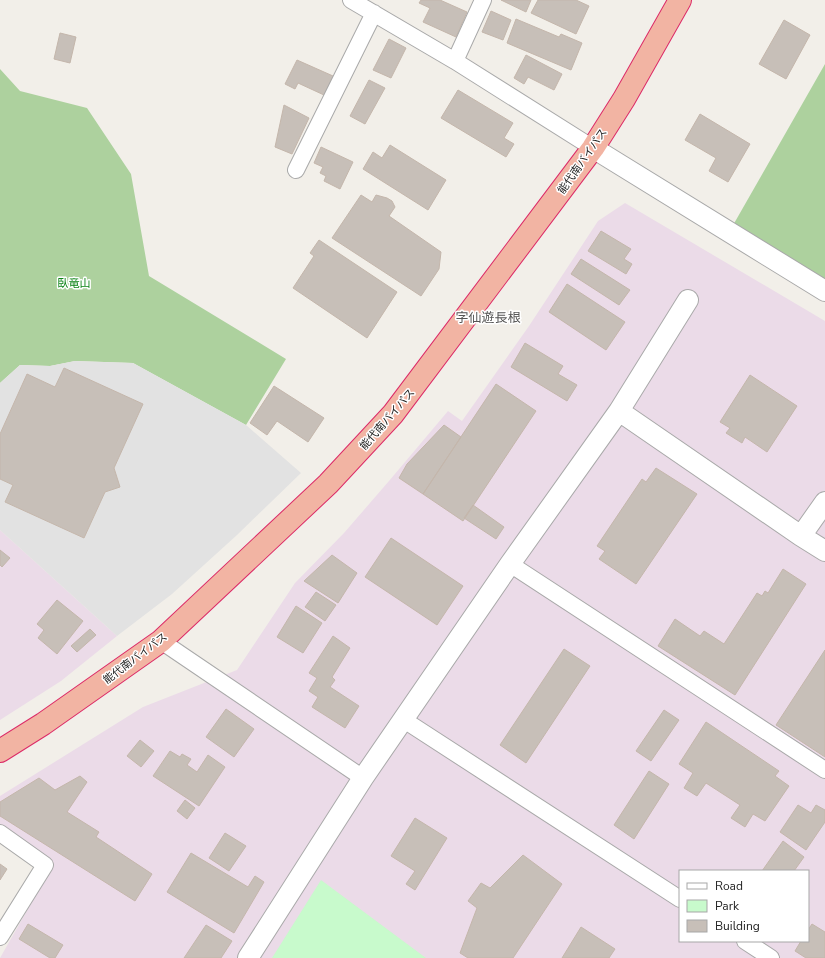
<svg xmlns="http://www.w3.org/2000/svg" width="825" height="958" viewBox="0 0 825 958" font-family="'Nunito Sans','Noto Sans JP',sans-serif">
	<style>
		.industrial { fill: #ebdbe8; fill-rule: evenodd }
		.forest { fill: #add19e }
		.park { fill: #c8facc }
		.parking { fill: #e2e2e2 }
		.building { fill: #c7bfb8; stroke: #c4b6ab }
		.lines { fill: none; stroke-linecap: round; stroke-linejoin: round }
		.minor-casing { stroke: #a9a9a9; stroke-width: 18 }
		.tertiary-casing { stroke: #a9a9a9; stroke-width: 22 }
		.trunk-casing { stroke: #dc2a67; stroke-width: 24 }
		.minor { stroke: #fff; stroke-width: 16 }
		.tertiary { stroke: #fff; stroke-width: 20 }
		.trunk { stroke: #f2b4a3; stroke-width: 22 }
		.labels { text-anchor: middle; stroke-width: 3; stroke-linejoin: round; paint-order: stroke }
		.street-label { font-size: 11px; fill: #222; stroke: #fff }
		.park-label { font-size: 11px; fill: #0c8416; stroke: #fff }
		.quarter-label { font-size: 13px; fill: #555; stroke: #fff }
	</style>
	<rect width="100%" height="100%" fill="#f2efe9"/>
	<path class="industrial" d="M625 203 825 321V958H0L54 863 0 837V796L143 707 237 670 295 583 344 533 389 481 448 411 462 421 529 326 598 221ZM680 871H808V941H680Z
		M0 530 117 636 61 681 0 720Z"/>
	<path class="forest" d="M825 64V282L732 227Z
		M0 69 20 91 87 108 131 174 149 276 286 359 246 425 133 363 75 361 50 366 20 365 0 383Z"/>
	<path class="park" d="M321 880 426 958H272Z"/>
	<path class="parking" d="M75 361 133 363 246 425 301 473 237 535 172 594 117 636 0 530V479L13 485 5 502 84 538 105 492 120 487 114 468 143 404 64 368 55 387 27 375 0 434V383L20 365 50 366Z"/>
	<path class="building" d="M421 0H440L467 12 456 37 423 22 430 8 419 3Z
		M501 0H531L526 12Z
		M538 0H576L589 6 576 34 531 13Z
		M491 11 511 20 503 40 482 32Z
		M516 19 559 37 561 34 582 43 571 70 507 43Z
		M784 20 810 35 786 79 759 64Z
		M60 33 76 37 70 63 54 59Z
		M389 39 406 48 391 78 373 70Z
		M526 55 562 74 554 90 528 77 524 84 514 78Z
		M297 60 333 76 324 95 298 83 295 89 285 84Z
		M369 80 385 88 365 124 350 116Z
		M458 90 513 123 504 138 514 144 506 157 441 118Z
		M284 105 309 118 292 154 275 147Z
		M700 114 750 144 728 182 709 171 716 158 685 140Z
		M390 145 446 180 428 210 363 169 373 152 382 158Z
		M321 147 353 162 340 189 324 181 326 176 320 173 323 167 314 163Z
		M361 195 372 202 376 195 387 198 392 201 395 207 389 216 441 252 439 269 421 296 332 238Z
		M601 231 631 249 624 259 632 264 626 274 588 251Z
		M319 240 397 292 367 338 293 288 314 256 310 253Z
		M581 259 630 290 619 305 571 274Z
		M567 284 625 322 606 350 549 312Z
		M525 343 563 366 558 374 577 385 567 401 511 367Z
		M64 368 143 404 114 468 120 487 105 492 84 538 5 502 13 485 0 479V434L27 374 55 387Z
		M750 375 797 406 767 452 745 437 742 443 726 433 730 428 720 422Z
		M496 384 536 411 463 521 423 494Z
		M274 386 324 418 308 442 277 421 267 435 250 423Z
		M444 425 461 437 423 494 399 478 407 464Z
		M656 468 697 494 636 584 599 559 605 551 597 546 642 479 646 482Z
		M473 505 504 527 496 539 464 518Z
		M391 538 463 586 437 625 365 577Z
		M0 550 10 558 2 567 0 565Z
		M332 555 357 573 338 603 304 581Z
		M783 569 806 584 735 695 658 646 675 619 700 636 704 631 724 644 757 593 762 596 765 591 768 593Z
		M316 592 336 605 325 621 305 607Z
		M57 600 83 621 57 654 38 638 44 630 37 624Z
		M296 606 322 623 303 653 277 637Z
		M90 629 96 635 77 652 71 646Z
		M333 636 350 648 332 677 335 680 330 687 359 706 345 728 312 707 318 697 309 691 317 678 309 673Z
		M564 649 590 666 526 763 500 745Z
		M825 650V757L776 725Z
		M226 709 254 729 234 757 206 737Z
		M664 710 679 720 651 761 636 751Z
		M706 722 779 771 775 776 789 786 765 821 753 814 745 827 731 818 740 805 706 783 697 796 684 788 693 773 679 764Z
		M140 740 154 751 141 767 127 756Z
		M170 751 180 757 182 754 191 759 187 765 197 772 208 755 225 767 199 806 153 776Z
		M649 771 669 784 634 839 614 825Z
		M80 776 87 782 67 812 99 832 96 837 152 874 135 901 0 816V802L39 778 55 790Z
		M185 800 195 808 187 819 177 811Z
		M798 805 811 813 816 805 825 810V822L806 850 780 832Z
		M415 818 447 838 415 890 406 884 415 871 391 856Z
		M225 833 246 846 229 871 209 858Z
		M783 841 804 857 794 871H762Z
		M191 853 248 887 255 876 264 882 234 933 167 892Z
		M523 855 562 884 513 958H468L460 953 477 908 468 901 481 883 490 888Z
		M0 864 7 869 0 880Z
		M28 924 63 945 55 958H50L19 939Z
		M812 924 825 932V958H806L795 951 801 941H808V930Z
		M206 925 232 941 221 958H184Z
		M581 927 615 949 609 958H562Z"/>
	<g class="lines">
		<g class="minor-casing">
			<path id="minor" d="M351 0 455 61 593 148
				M455 61 483 0
				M296 170 374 13
				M510 564 825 770
				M161 641 363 778
				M404 720 680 899
				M0 833 45 865 0 937
				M745 941 771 958"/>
		</g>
		<g class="tertiary-casing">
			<path id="tertiary" d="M593 148 825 291
				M619 411 801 536 825 551
				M801 536 825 502
				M248 958 363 778 510 564 619 411 688 300"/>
		</g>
		<g class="trunk-casing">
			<path id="trunk" d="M0 751 43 724 161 641 328 484 393 414 593 148 624 99 680 0"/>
		</g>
		<use href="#minor" class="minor"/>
		<use href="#tertiary" class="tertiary"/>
		<use href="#trunk" class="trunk"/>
	</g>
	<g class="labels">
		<g class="street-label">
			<text transform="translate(582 161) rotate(-55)" y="4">能代南バイパス</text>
			<text transform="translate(387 419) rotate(-49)" y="4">能代南バイパス</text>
			<text transform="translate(135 658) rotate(-37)" y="4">能代南バイパス</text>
		</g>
		<g class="park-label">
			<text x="74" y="287">臥竜山</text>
		</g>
		<g class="quarter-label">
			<text x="488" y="322">字仙遊長根</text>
		</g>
	</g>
	<rect x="679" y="870" width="130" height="72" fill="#ffffff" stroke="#a7a7a7"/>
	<rect x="687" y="883" width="20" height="6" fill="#ffffff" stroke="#a7a7a7"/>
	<text x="715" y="890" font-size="12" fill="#222222">Road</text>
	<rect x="687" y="900" width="20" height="12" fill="#c8facc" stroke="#a7a7a7"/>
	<text x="715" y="910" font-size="12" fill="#222222">Park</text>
	<rect x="687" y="920" width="20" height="12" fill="#c7bfb8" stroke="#a7a7a7"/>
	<text x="715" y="930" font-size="12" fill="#222222">Building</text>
</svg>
